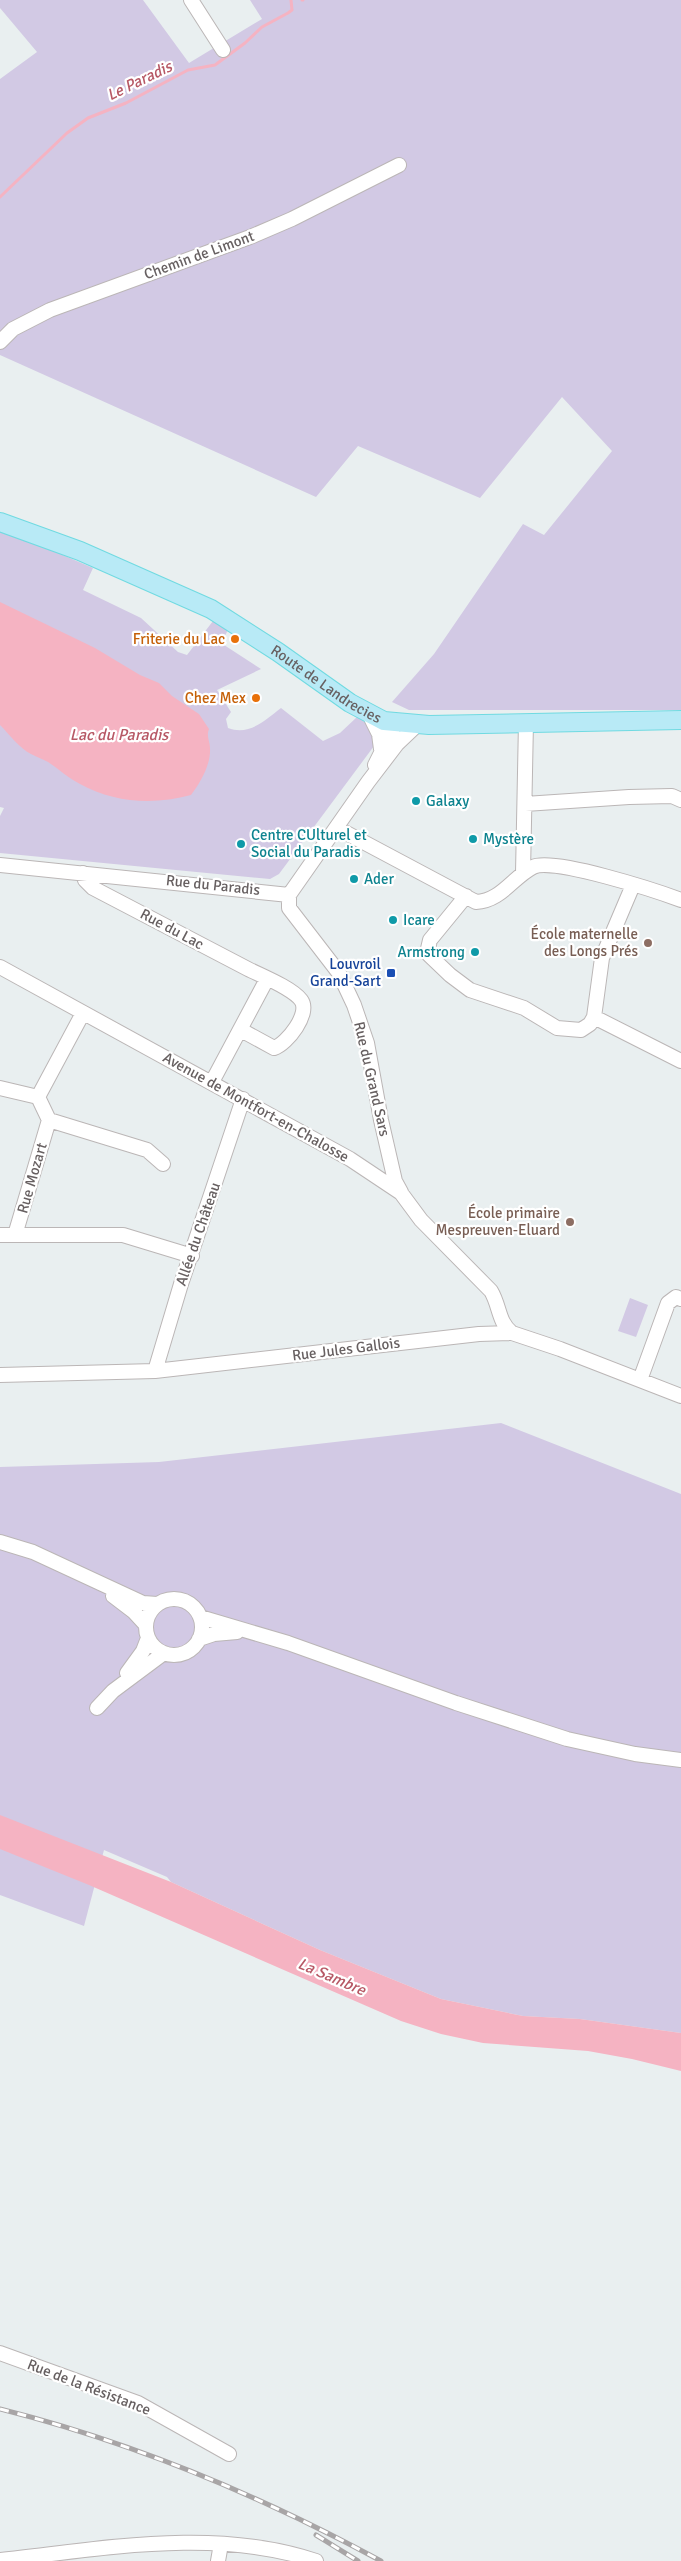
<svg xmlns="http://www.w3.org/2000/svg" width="681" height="2561" viewBox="0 0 681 2561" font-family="Signika,sans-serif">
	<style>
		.green { fill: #d2c9e4 }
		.water { fill: #f5b3c2 }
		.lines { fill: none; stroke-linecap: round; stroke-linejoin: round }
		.stream { stroke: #f5b3c2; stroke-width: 3 }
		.minor-casing { stroke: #bbb6b6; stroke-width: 16 }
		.major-casing { stroke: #70dae1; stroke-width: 20 }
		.minor { stroke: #fff; stroke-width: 14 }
		.major { stroke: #b8eaf6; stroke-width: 18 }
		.rail-casing { stroke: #a8a5a6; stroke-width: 5 }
		.rail { stroke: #fff; stroke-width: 3; stroke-dasharray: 9; stroke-linecap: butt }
		.food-dot { fill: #e8710a; stroke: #fff; stroke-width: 2 }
		.culture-dot { fill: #0f9aa8; stroke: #fff; stroke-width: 2 }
		.education-dot { fill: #8d6e63; stroke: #fff; stroke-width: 2 }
		.transit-dot { fill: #1a4fb4; stroke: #fff; stroke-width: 2 }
		.labels { text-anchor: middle; stroke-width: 4.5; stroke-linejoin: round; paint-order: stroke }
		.street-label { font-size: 15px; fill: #676061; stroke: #fff }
		.food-label { font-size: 15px; fill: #c56008; stroke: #fff; text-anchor: end }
		.culture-label { font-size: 15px; fill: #0d838f; stroke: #fff; text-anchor: start }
		.education-label { font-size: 15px; fill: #785e54; stroke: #fff; text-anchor: end }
		.transit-label { font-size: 15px; fill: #164399; stroke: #fff; text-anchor: end }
		.water-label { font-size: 16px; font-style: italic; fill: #b75865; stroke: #fff }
	</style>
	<rect width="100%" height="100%" fill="#e9eff0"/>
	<path class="green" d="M0 0H143L189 63 262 19 250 0H681V710H409L392 702 434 654 523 524 544 535 612 451 562 397 480 498 358 446 316 497 0 355V79L37 52 0 8Z
		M0 532 58 553 93 568 83 590 141 618 178 652 187 655 213 621 228 630 221 643 261 669 217 690 231 712 226 719 228 728C250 736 265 720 281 708L323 741 340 733 357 717 366 723 377 742 279 874 270 879 0 853V816L4 808 0 807Z
		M630 1298 648 1305 636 1337 618 1331Z
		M501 1423 681 1494V2033L580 2019 523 2016 441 1999 320 1950 171 1882 167 1877 104 1850 84 1926 0 1895V1467L159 1462Z"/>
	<path class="water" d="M0 602 95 648 140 675 159 683 172 696 199 714 209 729C206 737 210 741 210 748 211 765 200 783 191 795 154 805 114 803 80 784 68 778 59 769 48 762 43 759 36 757 31 754 19 748 10 735 0 725Z
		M0 1815 171 1882 320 1950 441 1999 523 2016 580 2019 681 2033V2071L632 2059 588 2051 483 2043 441 2034 401 2021 89 1885 0 1849Z"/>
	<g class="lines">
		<path class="stream" d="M302 0H303
			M0 197 67 133 88 118 126 103 188 70 215 65 245 43 262 27 288 13 292 10 291 0"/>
		<g class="minor-casing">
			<path id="minor" d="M191 0 223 50
				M0 342 13 329 50 310 250 237 292 219 399 165
				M370 716 379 734 381 749
				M375 765 396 723
				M525 804 629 797 672 796 681 800
				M337 828 476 902C501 901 513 877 533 867 553 857 657 891 681 900
				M0 865 289 895
				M83 873 85 880 93 888C144 915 196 942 248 969 262 976 292 988 301 1000 311 1013 287 1044 274 1048L241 1030
				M523 873 526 722
				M289 895V908L339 973 354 1005 367 1043 381 1120 395 1181 401 1192
				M289 895 368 782 397 744 417 725
				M466 896 430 940 427 953 450 975 470 990 524 1008 557 1028 581 1030 590 1024 594 1017 602 958 633 885
				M0 967 350 1159 401 1193 421 1220 491 1291C500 1306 498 1322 512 1333
				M594 1017 681 1061
				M212 1082 267 979
				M0 1088 38 1097
				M38 1097 49 1120 147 1150 163 1164
				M38 1097 83 1013
				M0 1235H123L192 1256
				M15 1235 49 1120
				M155 1371 181 1284 243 1099
				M0 1375 155 1371 479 1334 512 1333 560 1349 681 1396
				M640 1380 668 1303 676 1297 681 1299
				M0 1542 33 1552 143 1603 157 1604
				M113 1596 134 1612 146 1625
				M146 1627a28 28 0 1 1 56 0a28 28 0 1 1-56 0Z
				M200 1617 288 1643 456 1703 567 1739 635 1754 681 1760
				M199 1639 214 1634 237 1632
				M127 1673 143 1651 148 1638
				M97 1708 113 1691 164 1653
				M0 2353 138 2403 229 2454
				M0 2560C103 2549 215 2527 316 2561
				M218 2561 221 2544"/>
		</g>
		<g class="major-casing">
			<g id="major">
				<path id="s1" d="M0 522 80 551 211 609 278 652 350 703 384 721 429 725 681 720"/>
			</g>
		</g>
		<use href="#minor" class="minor"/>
		<use href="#major" class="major"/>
		<g class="rail-casing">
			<path id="rail" d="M0 2409C132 2442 261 2496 381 2561
				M316 2535 358 2561"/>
		</g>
		<use href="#rail" class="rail"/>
	</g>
	<g class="food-dot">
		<circle cx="235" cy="639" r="5"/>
		<circle cx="256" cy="698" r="5"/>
	</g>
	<g class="culture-dot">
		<circle cx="416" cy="801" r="5"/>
		<circle cx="473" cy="839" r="5"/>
		<circle cx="241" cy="844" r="5"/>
		<circle cx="354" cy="879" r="5"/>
		<circle cx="393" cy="920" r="5"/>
		<circle cx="475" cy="952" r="5"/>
	</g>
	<g class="education-dot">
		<circle cx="648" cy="943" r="5"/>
		<circle cx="570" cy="1222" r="5"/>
	</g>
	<rect class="transit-dot" x="386" y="968" width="10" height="10" rx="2.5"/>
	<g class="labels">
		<g class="street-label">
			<text transform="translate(199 255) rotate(-20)" y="5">Chemin de Limont</text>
			<text dy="5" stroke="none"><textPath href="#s1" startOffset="366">Route de Landrecies</textPath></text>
			<text transform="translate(213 885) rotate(6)" y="5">Rue du Paradis</text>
			<text transform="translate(172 929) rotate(28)" y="5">Rue du Lac</text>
			<text transform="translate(372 1079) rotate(77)" y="5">Rue du Grand Sars</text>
			<text transform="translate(256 1107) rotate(29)" y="5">Avenue de Montfort-en-Chalosse</text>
			<text transform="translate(32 1178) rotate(-74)" y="5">Rue Mozart</text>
			<text transform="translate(198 1234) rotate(-71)" y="5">Allée du Château</text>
			<text transform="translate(346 1349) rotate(-7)" y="5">Rue Jules Gallois</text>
			<text transform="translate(89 2387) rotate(21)" y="5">Rue de la Résistance</text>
		</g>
		<g class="food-label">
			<text x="225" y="644">Friterie du Lac</text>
			<text x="246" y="703">Chez Mex</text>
		</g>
		<g class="culture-label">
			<text x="426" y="806">Galaxy</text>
			<text x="251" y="840">Centre CUlturel et<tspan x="251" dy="17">Social du Paradis</tspan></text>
			<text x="483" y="844">Mystère</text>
			<text x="364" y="884">Ader</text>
			<text x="403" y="925">Icare</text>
			<text x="465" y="957" text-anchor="end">Armstrong</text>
		</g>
		<g class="education-label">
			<text x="638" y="939">École maternelle<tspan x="638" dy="17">des Longs Prés</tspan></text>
			<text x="560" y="1218">École primaire<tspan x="560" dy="17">Mespreuven-Eluard</tspan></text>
		</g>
		<g class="transit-label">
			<text x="381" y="969">Louvroil<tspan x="381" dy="17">Grand-Sart</tspan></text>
		</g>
		<g class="water-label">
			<text transform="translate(139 80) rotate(-26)" y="6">Le Paradis</text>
			<text x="119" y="740">Lac du Paradis</text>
			<text transform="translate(332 1976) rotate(23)" y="6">La Sambre</text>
		</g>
	</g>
</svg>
